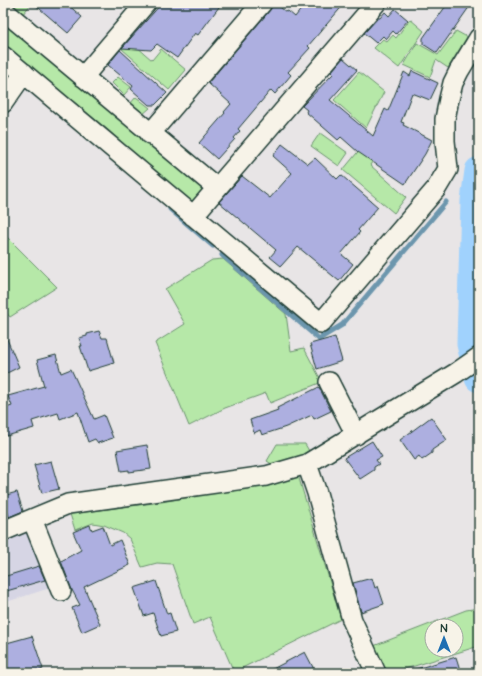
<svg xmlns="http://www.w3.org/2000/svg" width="482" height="676" viewBox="0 0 482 676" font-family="'Architects Daughter',sans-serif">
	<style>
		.built { fill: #d6d5e4 }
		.green { fill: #b6e8a8; stroke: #6a926e; fill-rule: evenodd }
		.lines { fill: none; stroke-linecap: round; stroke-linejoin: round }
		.stream { stroke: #6c96ad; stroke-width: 5 }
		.river { stroke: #a0d2fd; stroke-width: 29 }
		.building { fill: #adafe0; stroke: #1f3d34 }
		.minor-casing { stroke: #1f3d34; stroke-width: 22 }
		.minor { stroke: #f7f3e8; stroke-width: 19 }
	</style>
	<rect width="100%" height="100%" fill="#e8e5e6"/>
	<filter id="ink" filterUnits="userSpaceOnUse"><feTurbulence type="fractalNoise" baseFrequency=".025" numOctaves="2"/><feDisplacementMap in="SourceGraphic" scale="8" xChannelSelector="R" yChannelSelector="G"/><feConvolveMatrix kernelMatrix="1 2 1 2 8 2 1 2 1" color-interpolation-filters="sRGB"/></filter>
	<g filter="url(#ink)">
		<path class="built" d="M28 529 53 587 3 603V539Z"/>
		<path class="green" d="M7 3H32L22 15Z
			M410 19 424 31 399 68 374 48 383 39 387 42 393 35 396 38Z
			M3 20 202 185V194L191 204 107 129 3 44Z
			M456 31 467 37 448 68 436 60 430 77 404 65 417 43 438 55Z
			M129 40 152 60 161 49 186 70 169 90 122 49Z
			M359 72 384 92 366 128 334 100Z
			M118 77 131 87 124 95 112 83Z
			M136 97 150 108 142 115 130 104Z
			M320 133 348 153 339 166 311 146Z
			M366 142 380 151 370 165 406 197 394 213 343 170Z
			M3 233 57 287 10 317 3 309Z
			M223 259 286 314 291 351 304 348 322 382 270 403 266 393 225 408 189 426 155 343 185 324 165 289 212 260Z
			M479 262V345L476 347 474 343Z
			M277 444H305L309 451 298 458 273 465 267 461Z
			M298 475 341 619 234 672 210 617 193 624 172 564 157 563 142 567 130 539 123 533 104 525 93 523 75 530 70 514 161 502 249 487Z
			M479 608V646L392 673H381L371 647 466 610ZM432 626H456V650H432Z"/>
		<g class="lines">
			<path class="stream" d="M170 209 213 246
				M222 255 319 339 342 325 446 202"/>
			<path class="river" d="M479 171 475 201 471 344 479 378"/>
		</g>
		<path class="building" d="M33 3H66L82 17 68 33Z
			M162 3H222L198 35 195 33 177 58 157 44 151 50 122 48Z
			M273 3H275L286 12 288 11 295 17 306 3H345L308 46 310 48 288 72 291 75 275 94 271 90 238 129 240 131 234 138 235 139 217 159 199 143 225 113 224 112 231 104 208 83 270 10Z
			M448 3H472L437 53 423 44V38Z
			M395 9 408 20 396 34 393 31 386 39 383 36 376 43 364 33 378 18H380L385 12 389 16Z
			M120 50 167 93 155 105H149L131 89 133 86 108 65Z
			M343 58 357 70 330 100 373 136 385 109 388 111 404 72 410 76 412 71 438 83 430 100 412 93 401 122 404 123 403 125 432 140 425 154 405 184 358 152 341 137 338 140 306 112 307 110 302 106 333 74 331 72Z
			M282 144 308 164 315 158 337 179 341 175 378 207 358 230 360 232 341 254 353 264 339 281 298 247 281 266 270 257 276 250 219 202 242 176 270 198 292 173 273 156Z
			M3 330 19 367 3 375Z
			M99 331 102 338H107L114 363 88 371 80 346H82L79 338 87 336V334Z
			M335 337 342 361 317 369 310 344Z
			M56 355 61 373 71 369 94 419 104 415 113 438 98 443 95 439 88 442 78 412 60 419 58 413 32 421 34 428 3 437V409L12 406 8 396 44 386 37 360Z
			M319 387 331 411 314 419 312 415 286 427 262 435 260 430 254 433 250 420 278 410 277 408Z
			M431 417 447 440 432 450V453L422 460 419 456 414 460 400 440Z
			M372 441 382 457 376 460 379 464 374 467V470L360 479 344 458Z
			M147 445 151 469 129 472V470L121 471 117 450Z
			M51 461 59 489 42 493 34 465Z
			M17 492 23 511 9 517 3 496Z
			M90 525 92 530 103 526 110 545 120 540 130 565 84 587 100 624 82 632 72 608 80 605 72 590 61 561 81 550 73 532Z
			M39 566 45 580 3 592V577Z
			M372 578 375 588 378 586 384 604 361 612 353 583Z
			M156 581 167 614 170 613 176 632 161 636 153 613 144 616 134 588Z
			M32 636 43 669 30 673H3V644Z
			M305 652 316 673H265Z
			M456 657 461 673H414L413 670Z"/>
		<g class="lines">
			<g class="minor-casing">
				<path id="minor" d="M3 10 217 188
					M3 56 321 323 436 189 448 169 445 141V119L449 99 453 83 459 71 479 38
					M83 77 146 3
					M3 103 24 73
					M150 134 262 3
					M193 216 376 3
					M329 382 356 435
					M307 464 317 493 352 620 376 673
					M32 519 61 591
					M3 531 68 504 266 476 307 464 456 373 479 357"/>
			</g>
			<use href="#minor" class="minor"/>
		</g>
	</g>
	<rect width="482" height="676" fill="none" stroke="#f7f3e8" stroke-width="16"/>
	<rect x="8" y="8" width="466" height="660" fill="none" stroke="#1f3d34" stroke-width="1.5" filter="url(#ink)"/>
	<g transform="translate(444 638)"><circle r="19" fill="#f7f3e8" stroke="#a1aaa0"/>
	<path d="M0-3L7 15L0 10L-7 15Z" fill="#1f6fb2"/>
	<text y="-6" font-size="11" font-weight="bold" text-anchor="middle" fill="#1f3d34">N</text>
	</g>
</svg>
